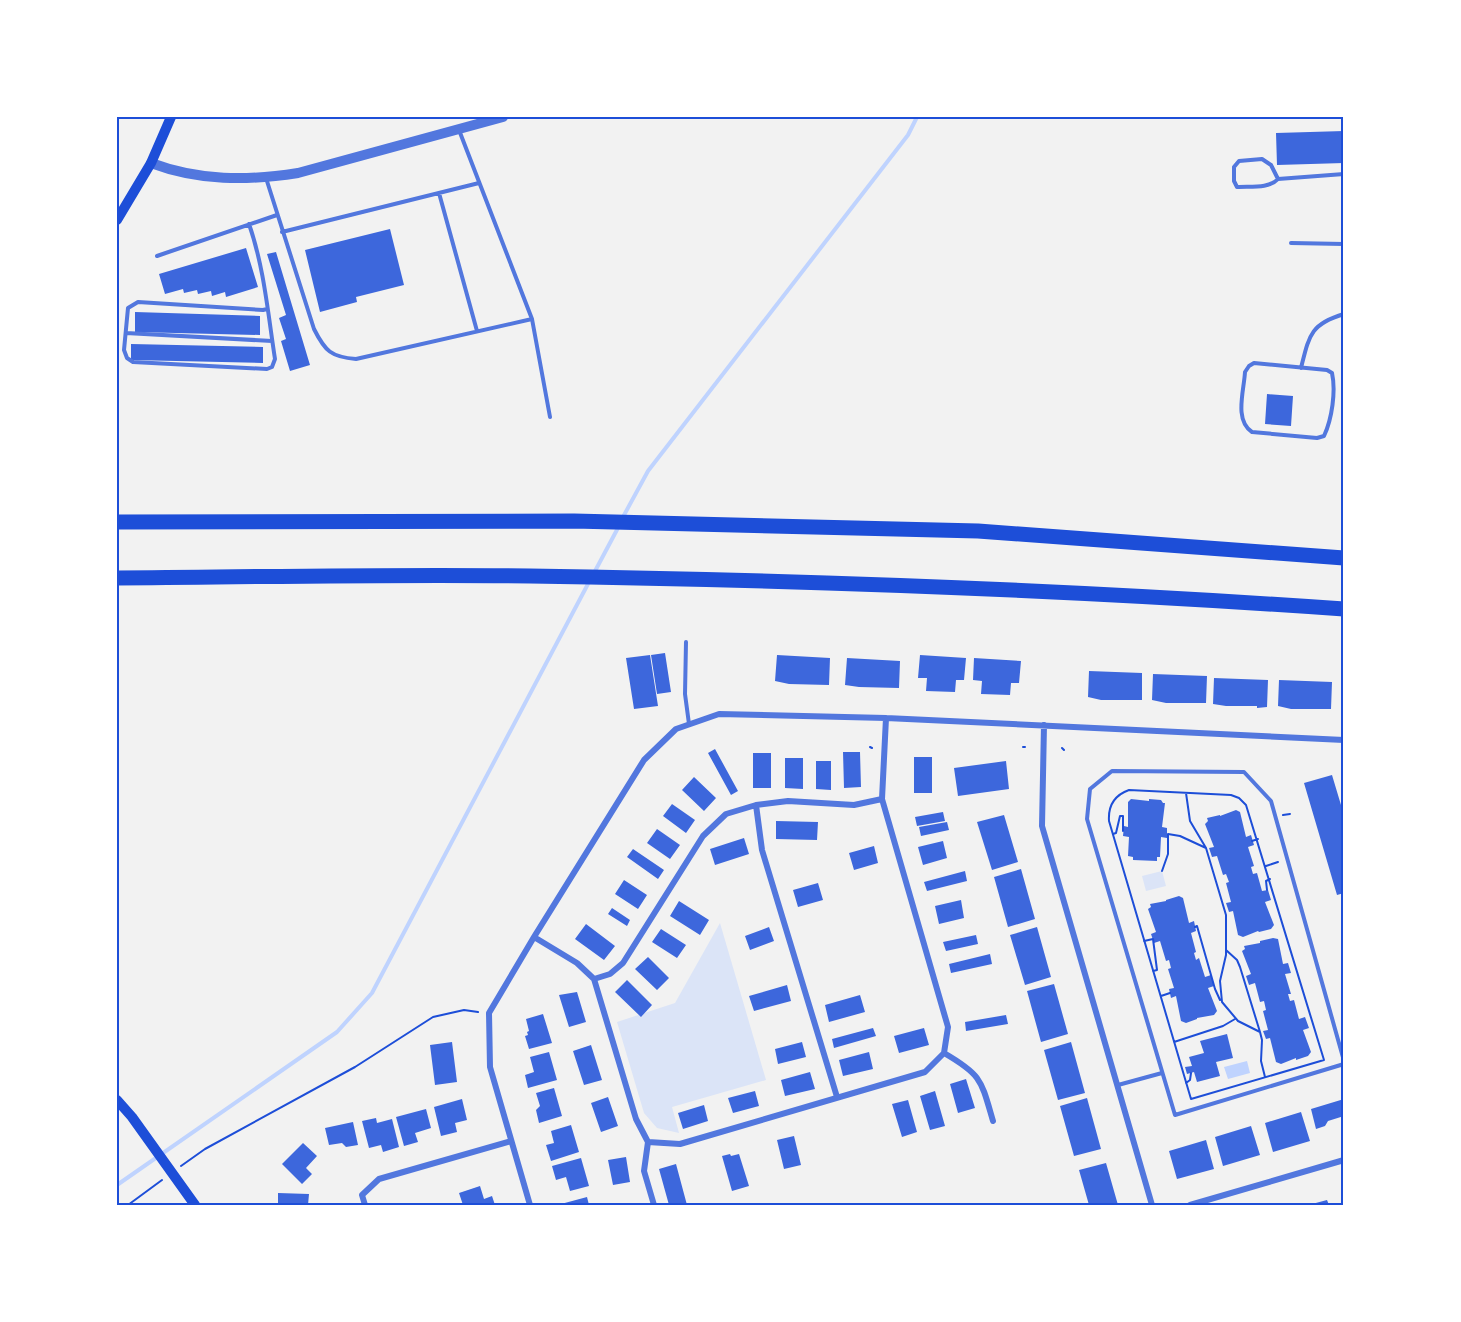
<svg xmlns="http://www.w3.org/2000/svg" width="1461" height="1322" viewBox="0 0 1461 1322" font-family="Figtree,sans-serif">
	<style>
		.green { fill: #dbe4f7 }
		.water { fill: #bfd3fe }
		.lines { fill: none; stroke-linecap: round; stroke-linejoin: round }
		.stream { stroke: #bfd3fe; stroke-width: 4 }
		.building { fill: #3d67dc }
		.path { stroke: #1d4ed8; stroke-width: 2 }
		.service { stroke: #5277de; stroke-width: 4 }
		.minor { stroke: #5277de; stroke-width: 6 }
		.tertiary { stroke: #5277de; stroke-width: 10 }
		.secondary { stroke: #1d4ed8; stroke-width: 10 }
		.motorway { stroke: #1d4ed8; stroke-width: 15 }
		.neatline { fill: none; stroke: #1d4ed8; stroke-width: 2 }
	</style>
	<rect width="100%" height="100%" fill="#f2f2f2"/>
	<path class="green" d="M1162 871 1166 886 1146 891 1142 876Z
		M720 923 766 1080 672 1107 679 1133 657 1128 644 1113 617 1022 675 1003Z"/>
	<path class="water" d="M1247 1061 1250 1073 1228 1079 1224 1067Z"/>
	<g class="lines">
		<path class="stream" d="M623 517 648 471 908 135 917 117
			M594 573 619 526
			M117 1185 337 1032 372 993 589 582"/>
	</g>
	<path class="building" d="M1344 131V163L1277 165 1276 133Z
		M390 229 404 285 356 297 357 302 320 312 305 250Z
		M246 248 258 287 226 297 225 292 212 296 211 291 198 294 197 290 184 293 183 289 165 294 159 274Z
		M276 252 310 365 290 371 281 341 286 339 279 318 286 315 267 254Z
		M135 312 260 316V335L135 332Z
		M131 344 263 347V363L131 360Z
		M1267 394 1293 396 1291 426 1265 424Z
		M665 653 671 692 657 694 651 655Z
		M650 655 658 706 634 709 626 658Z
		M777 655 830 658 829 685 789 684 775 681Z
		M920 655 966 658 964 680H956L955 692 926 691 927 678H918Z
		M847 658 900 661 899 688 859 687 845 685Z
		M974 658 1021 661 1019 683H1011L1010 695 981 694 982 681 973 680Z
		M1089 671 1142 673V700H1101L1088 697Z
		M1153 674 1207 676 1206 703H1166L1152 700Z
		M1214 678 1268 680 1267 707 1257 708V706H1226L1213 704Z
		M1279 680 1332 682 1331 709H1291L1278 706Z
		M715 749 738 791 731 795 708 753Z
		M843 752H860L861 787 844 788Z
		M753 753H771V788H753Z
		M914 757H932V793H914Z
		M785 758H803V789L785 788Z
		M816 761H831V790L816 789Z
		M1006 761 1009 789 958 796 954 768Z
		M1332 775 1344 815V893L1337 895 1304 783Z
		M694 777 716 798 704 811 682 790Z
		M1131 799 1149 801V799L1161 800 1163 803H1165L1162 827 1167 828V838L1161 837 1160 857H1157V861L1133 860V857L1128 856 1129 837 1123 836 1124 826 1128 827V802Z
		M672 804 695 820 686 833 663 816Z
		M1236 810 1240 812 1246 837 1251 835 1254 845 1248 847 1254 866 1251 867 1253 874 1257 873 1262 891 1268 890 1271 900 1265 902 1274 925 1271 929 1259 932 1258 931 1243 937 1238 935 1233 911 1229 912 1226 903 1231 902 1226 883 1229 882 1226 874 1223 875 1217 856 1212 857 1209 848 1214 847 1205 824 1208 821 1207 818 1220 815V816Z
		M943 812 945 821 917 826 915 817Z
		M1004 815 1018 862 992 870 977 822Z
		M776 821 818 822 817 840 776 839Z
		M947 822 949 830 921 836 919 827Z
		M657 829 680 845 670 859 647 843Z
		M744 838 749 854 715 865 710 849Z
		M943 841 947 858 923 865 918 847Z
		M874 846 878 863 854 870 849 853Z
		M633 849 664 870 658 879 627 857Z
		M1021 869 1035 919 1008 927 994 877Z
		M965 871 967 881 927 891 924 882Z
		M624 880 647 895 638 909 615 894Z
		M818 883 823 900 798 907 793 890Z
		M1179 896 1183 898 1189 923 1194 921 1196 931 1191 933 1196 952 1194 953 1196 960 1199 958 1205 977 1211 975 1214 986 1208 988 1217 1011 1214 1015 1197 1018V1019L1186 1023 1181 1021 1176 996 1171 998 1169 989 1174 988 1168 969 1171 968 1169 960 1166 961 1160 941 1154 943 1151 934 1156 932 1148 909 1151 907 1150 904 1166 901V900Z
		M961 900 964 918 939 924 935 906Z
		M679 901 709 920 700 935 670 916Z
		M612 908 630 920 627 926 608 914Z
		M586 924 615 946 604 960 575 939Z
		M769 927 774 941 750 950 745 936Z
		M1037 927 1051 977 1025 985 1010 935Z
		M661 929 686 945 677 958 652 942Z
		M976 935 978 944 946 951 943 942Z
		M1273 938 1278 939 1283 964 1288 963 1291 973 1285 974 1291 994H1288L1290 1001 1294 1000 1299 1019 1305 1017 1309 1028 1303 1030 1311 1052 1308 1056 1296 1060V1058L1281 1064 1276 1062 1270 1038 1266 1039 1263 1031 1268 1030 1263 1011 1266 1010 1264 1001 1260 1002 1255 983 1249 985 1246 976 1251 974 1242 951 1245 949 1244 946 1260 943V941Z
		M990 954 992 964 951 973 949 964Z
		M648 957 669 978 657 990 635 969Z
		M627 980 652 1005 641 1017 615 992Z
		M1054 984 1068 1034 1041 1042 1027 991Z
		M787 985 791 1001 754 1011 749 996Z
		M577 992 586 1022 569 1027 559 995Z
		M860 995 865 1012 829 1022 825 1005Z
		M543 1014 552 1043 529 1049 525 1036 528 1035 527 1032 529 1031 526 1019Z
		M1006 1015 1008 1024 966 1031 965 1022Z
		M873 1028 876 1036 834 1048 832 1039Z
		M924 1028 929 1045 899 1053 894 1036Z
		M1227 1034 1233 1058 1216 1062 1220 1076 1197 1082 1194 1072 1187 1074 1185 1067 1192 1066 1189 1057 1204 1053 1200 1041Z
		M452 1042 457 1082 435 1085 430 1045Z
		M802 1042 806 1057 778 1064 775 1049Z
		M1071 1042 1085 1093 1058 1100 1044 1050Z
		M591 1045 602 1080 584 1085 573 1051Z
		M549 1052 557 1080 528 1088 525 1075 534 1072 530 1057Z
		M869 1052 873 1069 843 1076 839 1060Z
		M810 1072 815 1089 785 1096 781 1080Z
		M966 1079 975 1108 958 1113 950 1084Z
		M554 1088 562 1116 539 1123 536 1110 540 1106 536 1093Z
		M755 1091 759 1106 733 1113 728 1098Z
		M935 1091 945 1126 930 1130 920 1096Z
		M608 1097 618 1126 601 1132 591 1103Z
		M1087 1098 1101 1149 1074 1156 1060 1106Z
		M462 1099 467 1120 455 1123 457 1132 441 1136 434 1107Z
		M1344 1099V1116L1328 1121 1325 1126 1316 1129 1311 1109Z
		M908 1100 917 1132 902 1137 892 1104Z
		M704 1105 708 1121 683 1129 678 1113Z
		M426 1109 431 1128 415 1133 418 1142 404 1146 396 1117Z
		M1301 1112 1310 1141 1273 1152 1265 1123Z
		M376 1118 377 1123 392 1119 399 1147 383 1152 381 1145 369 1148 362 1121Z
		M353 1122 358 1145 346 1147 342 1143 329 1145 325 1128Z
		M571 1125 579 1152 551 1161 546 1145 554 1143 551 1131Z
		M1251 1126 1260 1155 1223 1166 1215 1137Z
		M794 1136 801 1165 784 1169 777 1140Z
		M1206 1140 1214 1169 1177 1179 1169 1151Z
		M303 1143 317 1156 306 1168 312 1174 302 1184 282 1164Z
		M730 1154 731 1156 739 1154 749 1186 732 1191 722 1156Z
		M626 1157 630 1182 613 1185 608 1160Z
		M581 1158 589 1186 570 1191 566 1177 556 1180 552 1166Z
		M1106 1163 1118 1205H1089L1079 1170Z
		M676 1164 687 1205H669L659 1169Z
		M480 1186 484 1199 492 1196 495 1205H463L459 1193Z
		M278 1193 309 1194 308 1205H278Z
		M587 1197 589 1205H561V1204Z
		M1327 1200 1329 1205H1312V1204Z"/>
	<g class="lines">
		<path class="path" d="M870 747 872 748
			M1023 747H1025
			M1062 748 1064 750
			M1129 790 1231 795 1239 798 1246 805 1324 1060 1191 1099 1109 821C1108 806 1115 795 1129 790Z
			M1186 793 1190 821 1206 848 1226 915V955L1220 981 1222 1002 1238 1021 1260 1032 1262 1040 1261 1061 1265 1077
			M1283 815 1290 814
			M1113 834 1116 833 1120 816H1123V831
			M1252 841 1258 839
			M1266 866 1278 862
			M1162 871 1168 854V834L1180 836 1206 848
			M1267 890 1266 881 1270 879
			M1195 927 1197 926 1215 989 1220 1000
			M1144 941 1153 939 1157 970 1153 971
			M1226 950 1237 960 1240 967 1260 1032
			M1161 996 1170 993
			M1174 1042 1223 1026 1235 1019
			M1186 1083 1190 1080 1191 1073
			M181 1166 205 1149 355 1067 433 1017 464 1010 478 1012
			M128 1205 162 1180"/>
		<path class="service" d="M266 178 314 329C325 351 331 357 356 359L532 319 459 130
			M1278 179 1271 165 1262 159 1239 161 1234 167V181L1237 187C1250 186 1269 189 1278 179L1344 174
			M439 193 477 331
			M249 224C264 267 268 314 275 359L272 367 267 369 133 362 127 358 124 350 128 308 138 302 263 310 267 309
			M282 232 479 183
			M1291 243 1344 244
			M157 256 277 215
			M532 319 550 417
			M126 333 272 341
			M1254 363 1327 370 1332 373C1336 391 1332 419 1324 436L1317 438 1252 432C1234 420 1244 391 1245 372L1249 366Z
			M1301 368C1309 336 1310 324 1344 314
			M686 642 685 694 689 724
			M1344 1061 1271 801 1244 772 1112 771 1090 789 1087 819 1175 1115 1344 1064
			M1118 1085 1162 1073"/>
		<path class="minor" d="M886 718 882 799 948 1027 944 1053
			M1044 725 1042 826 1152 1205
			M756 805 762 850 837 1097
			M534 937 577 963 594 979 636 1119 648 1142 644 1171 654 1205
			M594 979 610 974 623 963 703 836 726 814 756 805 788 801 854 805 882 799
			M944 1053C982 1075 981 1080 993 1121
			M648 1142 680 1144 925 1072 944 1053
			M365 1205 362 1195 379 1179 511 1141
			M530 1205 490 1067 489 1013 534 937 644 760 676 729 719 714 886 718 1344 740
			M1190 1205 1344 1160"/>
		<path class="tertiary" d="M151 163C199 181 247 181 298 173L503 117"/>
		<path class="secondary" d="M117 220 151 163 171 117
			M117 1100 132 1117 195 1205"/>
		<path class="motorway" d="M117 522 574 521 978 531 1344 558
			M117 578C255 577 393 574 530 576 802 580 1073 590 1344 609"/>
	</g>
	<rect width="1461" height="1322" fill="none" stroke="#ffffff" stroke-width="237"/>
	<rect x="118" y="118" width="1224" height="1086" class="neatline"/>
</svg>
